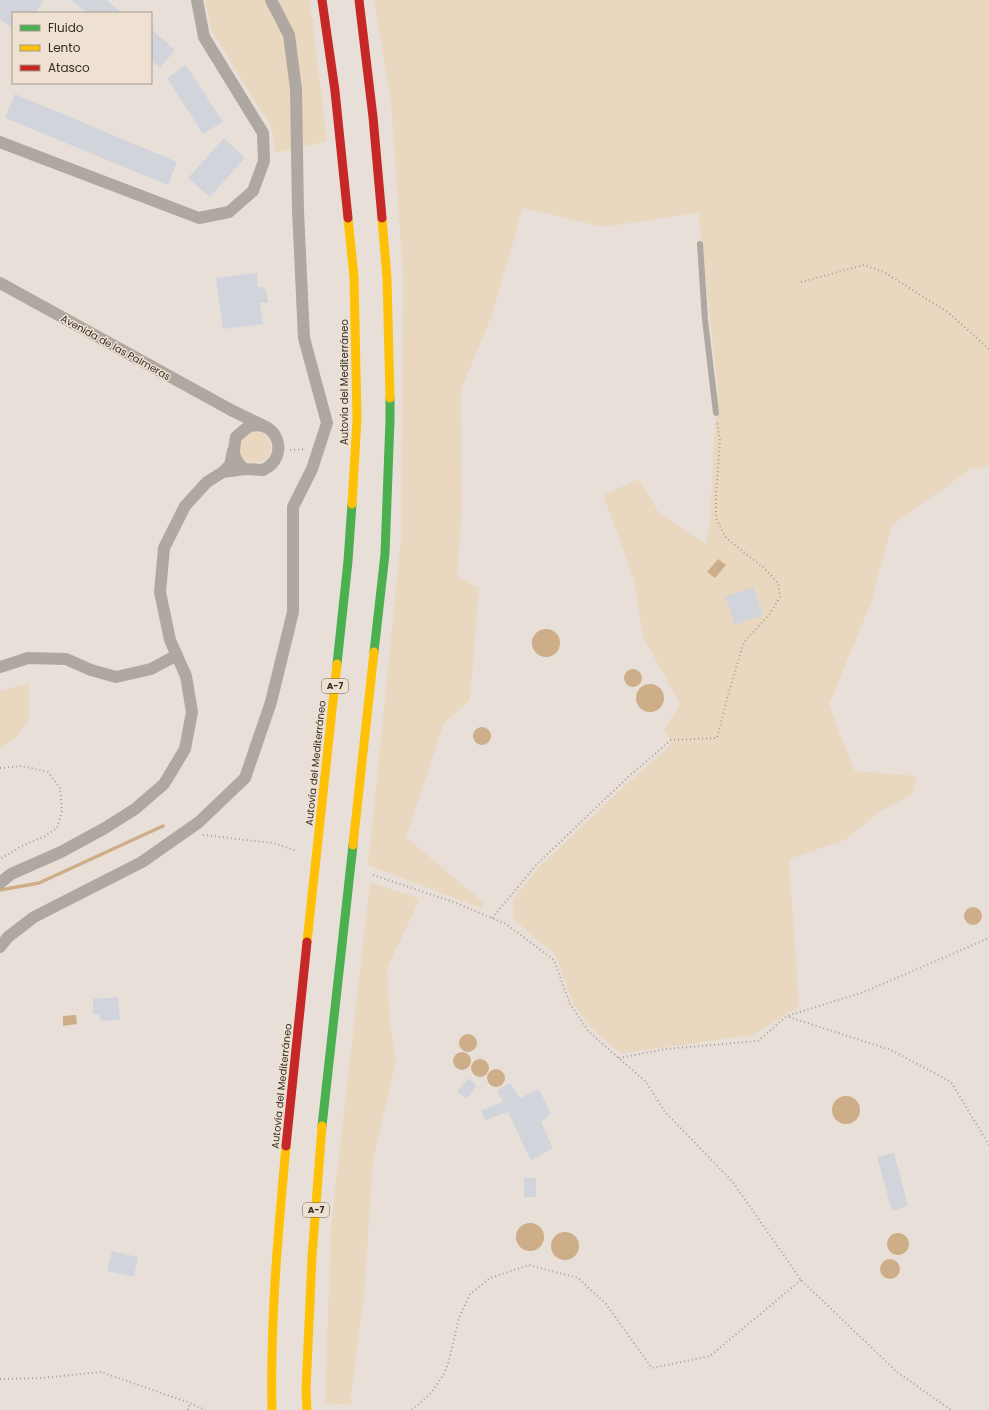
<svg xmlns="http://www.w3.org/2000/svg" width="989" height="1410" viewBox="0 0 989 1410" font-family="Poppins,sans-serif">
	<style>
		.green { fill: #ead7c0 }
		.water { fill: #cdae88 }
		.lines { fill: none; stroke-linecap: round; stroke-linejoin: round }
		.stream { stroke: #cdae88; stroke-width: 3.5 }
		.building { fill: #d1d5db }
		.path { stroke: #a79f99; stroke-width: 2; stroke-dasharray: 1 3; stroke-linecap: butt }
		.lane { stroke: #aea8a1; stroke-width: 6 }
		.street { stroke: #aea8a1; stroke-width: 12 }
		.fast { stroke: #4caf50; stroke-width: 9 }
		.slow { stroke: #ffc107; stroke-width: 9 }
		.jam { stroke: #c62828; stroke-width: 9 }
		.labels { text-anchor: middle; stroke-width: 3; stroke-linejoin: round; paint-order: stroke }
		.shield { fill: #efe1d1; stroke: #6a6259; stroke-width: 1 }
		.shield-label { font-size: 9px; font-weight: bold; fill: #312c26 }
		.street-label { font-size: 10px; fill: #312c26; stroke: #efe1d1 }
	</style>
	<rect width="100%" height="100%" fill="#e8e0d8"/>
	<path class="green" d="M205 0H310L327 141 275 153 272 128 211 30Z
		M374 0H989V466L971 469 892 525 871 603 829 705 855 771 917 776 912 795 879 812 845 840 789 859 799 1007 753 1035 623 1053 611 1046 590 1027 573 1003 556 956 513 919V900L540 866 631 780 672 744 664 729 680 704 643 637 634 579 603 495 639 479 659 513 706 544 710 524 714 438 718 388 698 213 603 227 523 208 492 315 461 390 462 511 457 576 479 588 470 700 443 725 406 837 484 903 481 908 368 865 401 540 403 275 391 102Z
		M239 447a16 16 0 1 1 32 0a16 16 0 1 1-32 0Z
		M29 683V721L16 738 0 748V691Z
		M370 882 420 899 387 968 390 1021 396 1060 373 1161 364 1297 351 1395 352 1405 325 1403 331 1226Z"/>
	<path class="water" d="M718 559 726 565 715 578 707 572Z
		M532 643a14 14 0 1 1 28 0a14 14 0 1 1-28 0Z
		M624 678a9 9 0 1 1 18 0a9 9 0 1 1-18 0Z
		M636 698a14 14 0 1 1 28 0a14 14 0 1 1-28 0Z
		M473 736a9 9 0 1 1 18 0a9 9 0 1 1-18 0Z
		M964 916a9 9 0 1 1 18 0a9 9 0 1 1-18 0Z
		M76 1015 77 1024 63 1026V1016Z
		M459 1043a9 9 0 1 1 18 0a9 9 0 1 1-18 0Z
		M453 1061a9 9 0 1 1 18 0a9 9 0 1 1-18 0Z
		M471 1068a9 9 0 1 1 18 0a9 9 0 1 1-18 0Z
		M487 1078a9 9 0 1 1 18 0a9 9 0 1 1-18 0Z
		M832 1110a14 14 0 1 1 28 0a14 14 0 1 1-28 0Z
		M516 1237a14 14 0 1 1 28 0a14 14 0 1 1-28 0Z
		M551 1246a14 14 0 1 1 28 0a14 14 0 1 1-28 0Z
		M887 1244a11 11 0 1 1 22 0a11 11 0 1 1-22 0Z
		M880 1269a10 10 0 1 1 20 0a10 10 0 1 1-20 0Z"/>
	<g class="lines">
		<path class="stream" d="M0 890 39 883 163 826"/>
	</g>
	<path class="building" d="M0 0H44L35 13H13V29L0 19Z
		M71 0H107L122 13H87Z
		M151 29 175 50 160 68 151 60Z
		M186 65 223 122 203 134 167 78Z
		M15 94 177 162 168 185 5 118Z
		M224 138 245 158 210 197 188 178Z
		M257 273 258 287H263L266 291 268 303H260L263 324 223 329 216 278Z
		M753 587 763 615 735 625 725 597Z
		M118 997 120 1020 100 1021 99 1014H93V999Z
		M469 1078 477 1086 466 1099 457 1091Z
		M510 1083 520 1098 539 1089 551 1114 541 1122 553 1148 531 1161 508 1112 485 1120 481 1110 503 1102 497 1090Z
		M894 1153 908 1206 892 1211 877 1157Z
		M524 1178H536V1197H524Z
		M112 1251 138 1257 134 1277 107 1271Z"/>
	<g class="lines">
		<path class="path" d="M801 282 864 265 884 272 949 313 989 349
			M290 450 306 449
			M0 768 22 766 48 772 60 788 62 811 57 828 45 836 22 846 0 859
			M203 835 273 843 297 851
			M373 875 456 903 506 924 554 960 570 1004 589 1032 646 1082 665 1112 732 1181 801 1280 897 1372 951 1410
			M492 918 537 864 628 777 671 740 717 738 728 695 744 642 769 615 780 597 778 583 764 568 726 538 716 518V496L720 442 717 422
			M789 1017 891 1050 951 1082 989 1145
			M619 1058 666 1049 758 1041 787 1016 864 992 989 938
			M0 1379 42 1378 101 1372 190 1403 205 1410
			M188 1410 190 1403
			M412 1410 431 1393 444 1374 448 1364 459 1318 470 1294 490 1278 529 1265 578 1278 606 1304 652 1368 710 1356 801 1280"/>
		<path class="lane" d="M700 244 705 320 716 413"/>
		<path class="street" d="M0 142 199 218 229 212 253 191 264 161 263 133 204 37 197 0
			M0 283 231 410 268 428
			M223 472 245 469 263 470C291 457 277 419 251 426 246 427 240 434 236 437 233 452 232 459 245 469
			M0 667 28 658 66 659 91 670 116 677 151 669 177 655
			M0 883 11 874 61 852 105 828 135 809 164 784 185 749 192 712 186 676 170 640 160 592 164 548 185 506 207 482 223 472 230 465 233 451
			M0 947 8 937 34 917 142 862 199 822 245 778 271 702 293 612V507L312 469 327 423 304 338 298 211 296 89 289 35 271 0"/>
		<path class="fast" d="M374 652 385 554 390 420V398
			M337 664 348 561 352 504
			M322 1126 353 845"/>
		<path class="slow" d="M348 218 354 277 357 419 352 504
			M382 218 387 278 390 398
			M353 845 374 652
			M307 942 337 664
			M272 1410C270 1322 278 1234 286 1146
			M307 1410 306 1390 312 1257 322 1126"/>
		<path class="jam" d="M322 0 335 91 348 218
			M359 0 373 117 382 218
			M286 1146 307 942"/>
	</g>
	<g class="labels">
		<g class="shield">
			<rect x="322" y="679" width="26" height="14" rx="3"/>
			<rect x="303" y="1203" width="26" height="14" rx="3"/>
		</g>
		<g class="shield-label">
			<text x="335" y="689">A-7</text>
			<text x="316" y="1213">A-7</text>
		</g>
		<g class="street-label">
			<text transform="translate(116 347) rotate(29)" y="4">Avenida de las Palmeras</text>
			<text transform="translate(344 382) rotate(-90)" y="4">Autovía del Mediterráneo</text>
			<text transform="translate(315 763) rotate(-84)" y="4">Autovía del Mediterráneo</text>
			<text transform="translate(281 1086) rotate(-84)" y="4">Autovía del Mediterráneo</text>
		</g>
	</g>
	<rect x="12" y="12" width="140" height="72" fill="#efe1d1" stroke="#a3998d"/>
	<rect x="20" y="25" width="20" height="6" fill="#4caf50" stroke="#a3998d"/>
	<text x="48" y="32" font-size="12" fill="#312c26">Fluido</text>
	<rect x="20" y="45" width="20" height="6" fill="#ffc107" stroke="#a3998d"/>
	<text x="48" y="52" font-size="12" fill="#312c26">Lento</text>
	<rect x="20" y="65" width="20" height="6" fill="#c62828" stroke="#a3998d"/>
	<text x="48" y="72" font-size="12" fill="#312c26">Atasco</text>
</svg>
